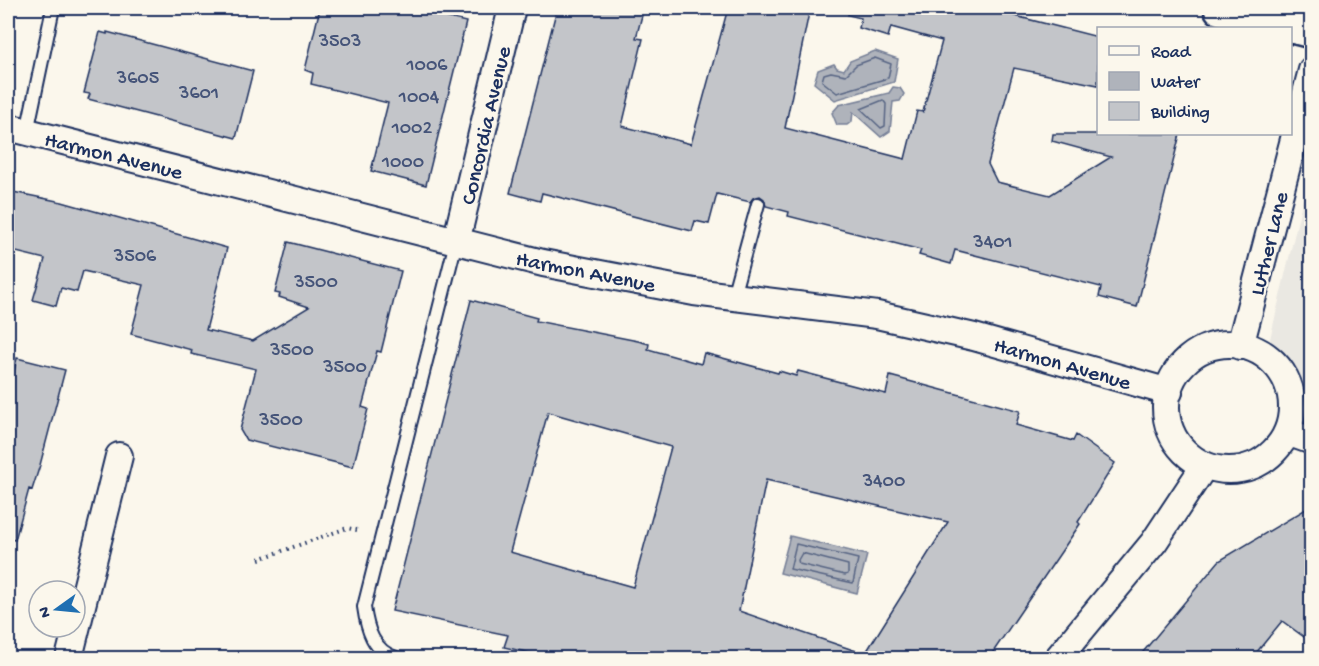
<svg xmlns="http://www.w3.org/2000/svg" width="1319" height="666" viewBox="0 0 1319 666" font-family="'Gochi Hand',sans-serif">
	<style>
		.built { fill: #eae8e2 }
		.water { fill: #afb3bb; stroke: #747e96; stroke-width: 1.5 }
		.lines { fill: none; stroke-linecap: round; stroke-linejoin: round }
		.shore { stroke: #566483; stroke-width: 1.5 }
		.building { fill: #c3c5c9; stroke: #1b2f5e; stroke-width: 1.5; fill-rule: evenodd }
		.service-casing { stroke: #1b2f5e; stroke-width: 16 }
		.minor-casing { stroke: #1b2f5e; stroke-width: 30 }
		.secondary-casing { stroke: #1b2f5e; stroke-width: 38 }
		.path { stroke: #1b2f5e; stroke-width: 4; stroke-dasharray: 1.5 4.5; stroke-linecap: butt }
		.service { stroke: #fbf7ec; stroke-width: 12 }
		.minor { stroke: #fbf7ec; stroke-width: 26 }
		.secondary { stroke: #fbf7ec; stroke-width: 33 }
		.labels { text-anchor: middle; stroke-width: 4.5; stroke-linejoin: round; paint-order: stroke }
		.number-label { font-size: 20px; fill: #455479 }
		.street-label { font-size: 22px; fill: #1b2f5e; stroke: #fbf7ec }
	</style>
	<rect width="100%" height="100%" fill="#fbf7ec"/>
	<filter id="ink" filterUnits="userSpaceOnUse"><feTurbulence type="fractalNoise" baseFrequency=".0167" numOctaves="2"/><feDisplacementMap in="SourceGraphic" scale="12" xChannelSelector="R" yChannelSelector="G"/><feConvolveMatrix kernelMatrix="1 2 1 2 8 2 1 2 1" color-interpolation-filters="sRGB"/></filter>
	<g filter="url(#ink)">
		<path class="built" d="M1311 164V391L1270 339Z"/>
		<path class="water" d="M875 51 898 59 894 82 835 100 814 83 818 70 834 64 837 68 844 70 850 61Z
			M893 87 900 88 904 94 900 101 893 102 890 131 881 137 853 112 852 121 847 125H837L832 113 839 105 889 93Z
			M790 536 867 555 857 593 780 573Z"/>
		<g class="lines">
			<path class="shore" d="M875 58 891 64 888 78 837 93 822 81 824 74 831 72 846 75 856 65Z
				M883 100 886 104 885 126 881 128 861 109Z
				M796 544 858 559 853 583 790 569Z
				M802 553 848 565V574L845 575 799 564 798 560Z"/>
		</g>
		<path class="building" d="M320 8H407L466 22 426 185 371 171 388 103 311 84 313 73 305 70Z
			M557 8H644L636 38 643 39 622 126 691 144 728 8H810L785 128 905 159 917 111 923 112 942 41 891 27 888 37 859 28 861 18 848 15 849 8H984L1098 37V85L1014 68 988 164 997 182 1050 195 1111 157 1052 141 1053 134H1180L1137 307 1099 297 1101 287 955 250 951 264 919 255 921 250 788 216 789 212 766 206 764 199 760 196 753 198 750 202 717 194 709 224 695 221 692 231 542 193 540 201 510 193Z
			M100 32 107 34V32L253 71 236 138 88 99 90 94 84 93Z
			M8 191 62 202 227 248 206 330 253 341 309 307 279 297 280 294 275 293 288 242 401 271 381 352 377 351 362 407 368 409 353 467 246 440 240 430 256 369 191 354 192 350 131 334 144 285 83 271 77 292 61 288 56 306 33 300 45 259 8 250Z
			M471 300 537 318 536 321 638 341 649 344 648 349 701 364 704 353 778 373 779 371 796 376 798 371 886 394 890 376 1020 411 1016 425 1073 441 1076 435 1115 463 1078 522 1080 524 989 658H552L504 647 508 635 392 611ZM548 412 671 447 633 587 510 552ZM766 480 948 522 865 654 739 611Z
			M17 358 65 370 40 465 32 490 29 489 15 540 8 539V398Z
			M1311 506V642L1282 621 1252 658H1138L1219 561Z"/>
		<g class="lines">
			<g class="service-casing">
				<path id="service" d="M27 132 53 8
					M733 296 758 204
					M396 658C373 651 367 629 364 607L456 242"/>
			</g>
			<g class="minor-casing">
				<path id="minor" d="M8 127 543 263 694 292 877 315 974 337 1169 392
					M456 242 512 8
					M1166 407a63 63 0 1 1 126 0a63 63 0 1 1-126 0Z
					M1240 346 1312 70
					M1287 432 1312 441
					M69 658 119 456
					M1058 658 1154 542 1205 465"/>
			</g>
			<g class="secondary-casing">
				<path id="secondary" d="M1221 8 1312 31"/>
			</g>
			<path class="path" d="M259 559 347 528 361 531"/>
			<use href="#service" class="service"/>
			<use href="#minor" class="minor"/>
			<use href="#secondary" class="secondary"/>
		</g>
	</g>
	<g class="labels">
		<g class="number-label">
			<text x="340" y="46">3503</text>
			<text x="427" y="70">1006</text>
			<text x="138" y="83">3605</text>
			<text x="199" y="98">3601</text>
			<text x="419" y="102">1004</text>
			<text x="412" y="133">1002</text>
			<text x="403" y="167">1000</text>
			<text x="993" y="247">3401</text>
			<text x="135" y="261">3506</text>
			<text x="316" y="287">3500</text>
			<text x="292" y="355">3500</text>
			<text x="345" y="372">3500</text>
			<text x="281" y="425">3500</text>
			<text x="884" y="486">3400</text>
		</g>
		<g class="street-label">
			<text transform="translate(484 125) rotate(-77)" y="8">Concordia Avenue</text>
			<text transform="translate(114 154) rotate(14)" y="8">Harmon Avenue</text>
			<text transform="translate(1267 243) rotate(-76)" y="8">Luther Lane</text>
			<text transform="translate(586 270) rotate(11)" y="8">Harmon Avenue</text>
			<text transform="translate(1063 362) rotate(16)" y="8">Harmon Avenue</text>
		</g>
	</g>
	<rect width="1319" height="666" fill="none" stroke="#fbf7ec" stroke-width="30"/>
	<rect x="15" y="15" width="1289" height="636" fill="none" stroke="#1b2f5e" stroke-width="2" filter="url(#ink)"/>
	<rect x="1097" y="27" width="195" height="108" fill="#fbf7ec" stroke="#a1a7b3" stroke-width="1.5"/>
	<rect x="1109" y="46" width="30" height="9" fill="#fbf7ec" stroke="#a1a7b3" stroke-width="1.5"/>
	<text x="1151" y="57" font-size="18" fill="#1b2f5e">Road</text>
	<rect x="1109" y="72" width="30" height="18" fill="#afb3bb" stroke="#a1a7b3" stroke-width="1.5"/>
	<text x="1151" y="87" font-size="18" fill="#1b2f5e">Water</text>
	<rect x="1109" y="102" width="30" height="18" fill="#c3c5c9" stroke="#a1a7b3" stroke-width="1.5"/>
	<text x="1151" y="117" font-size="18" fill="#1b2f5e">Building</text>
	<g transform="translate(57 609) rotate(255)"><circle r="28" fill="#fbf7ec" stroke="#a1a7b3" stroke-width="1.5"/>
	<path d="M0-4.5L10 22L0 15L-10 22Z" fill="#1f6fb2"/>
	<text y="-9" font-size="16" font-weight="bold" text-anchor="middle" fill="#1b2f5e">N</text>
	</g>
</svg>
